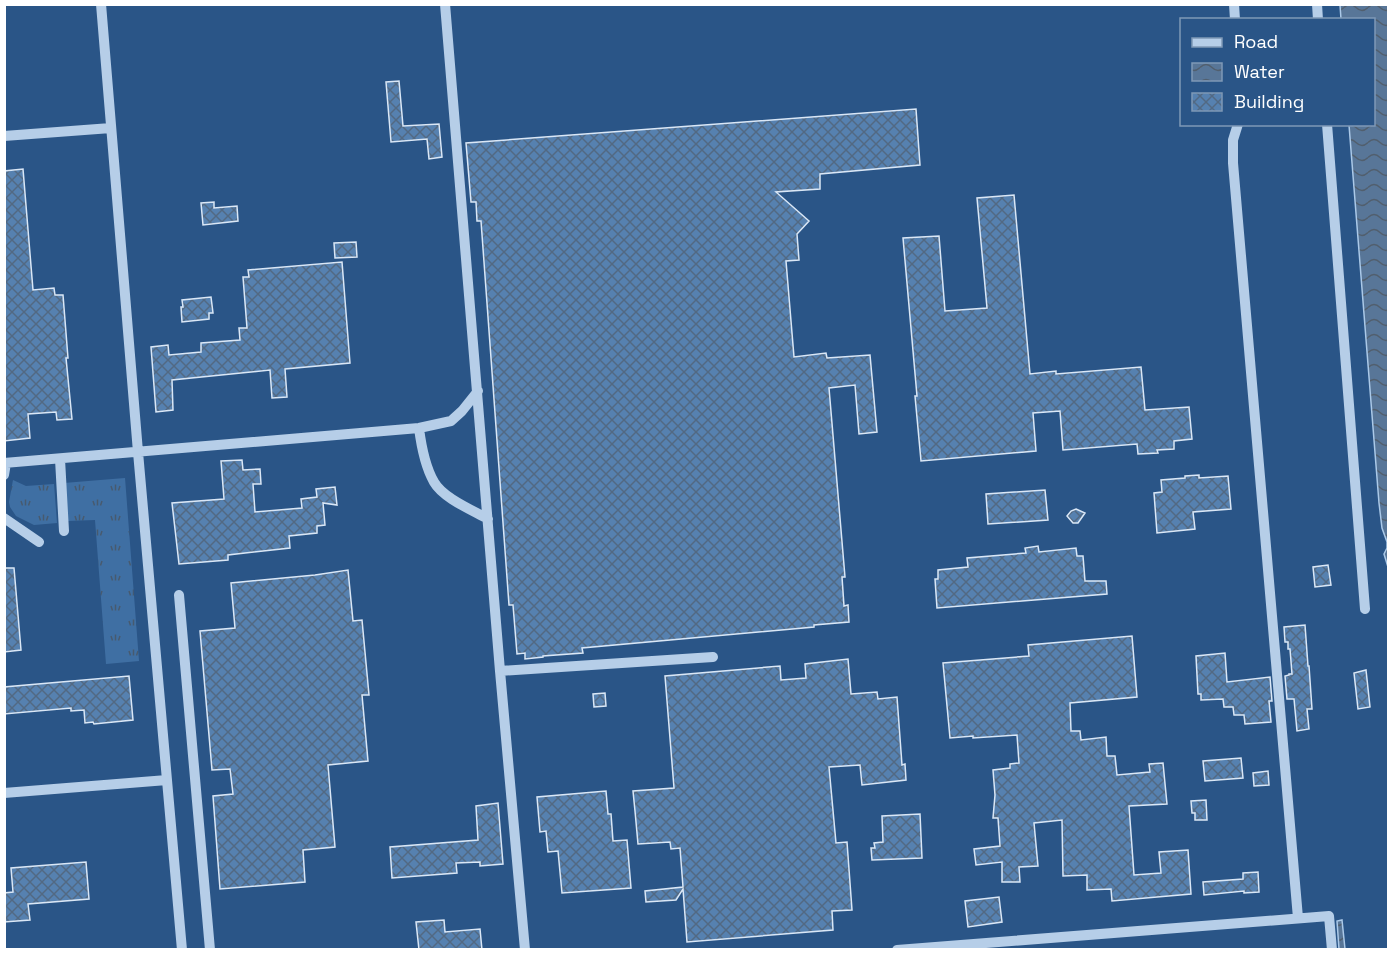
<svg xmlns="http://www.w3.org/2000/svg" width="1393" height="954" viewBox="0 0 1393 954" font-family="'Space Grotesk',sans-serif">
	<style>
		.grass { fill: url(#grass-tufts) }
		.water { fill: url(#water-waves); stroke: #abc9e8; stroke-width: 1.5 }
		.building { fill: url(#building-cross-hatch); stroke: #dae7f6; stroke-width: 1.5 }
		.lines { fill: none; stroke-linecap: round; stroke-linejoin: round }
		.minor { stroke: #b6cee8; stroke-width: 10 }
	</style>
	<defs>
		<pattern id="grass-tufts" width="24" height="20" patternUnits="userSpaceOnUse" patternTransform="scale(1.5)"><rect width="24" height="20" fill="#3f6fa3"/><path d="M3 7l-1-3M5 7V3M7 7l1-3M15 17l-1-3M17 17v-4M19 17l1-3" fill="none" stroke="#475a6f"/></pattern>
		<pattern id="water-waves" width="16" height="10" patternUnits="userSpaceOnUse" patternTransform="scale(1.5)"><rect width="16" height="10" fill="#587698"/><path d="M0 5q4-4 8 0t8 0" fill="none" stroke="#515f6e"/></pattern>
		<pattern id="building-cross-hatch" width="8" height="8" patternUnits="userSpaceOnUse" patternTransform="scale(1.5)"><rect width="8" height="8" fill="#5681b0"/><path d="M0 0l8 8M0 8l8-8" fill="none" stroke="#526983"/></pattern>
	</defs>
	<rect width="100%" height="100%" fill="#2a5587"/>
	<path class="grass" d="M125 478 139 661 106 664 95 520 67 521 64 483Z
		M13 480 26 486 54 484 57 523 34 525 16 516 10 507 9 502Z"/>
	<path class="water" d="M1340 5H1388V567L1384 554 1387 548V542L1382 528 1379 503 1349 125 1374 124V20L1341 19Z
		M1342 920 1345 949H1339L1337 921Z"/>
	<path class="building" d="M399 81 403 126 439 124 442 157 429 159 427 139 391 142 386 82Z
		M916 109 920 165 820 174V189L776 192 809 221 797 234 799 260 786 261 794 357 826 353 827 358 870 355 877 432 859 434 855 385 829 388 845 577H842L844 606 848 605 849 622 814 625V627L582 648 583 653 543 656V657L525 659V653L517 654 513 605H509L481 221H477L476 202H471L466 143Z
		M23 169 33 290 54 288 55 295H63L68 358H66L72 419 57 420 56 412 28 414 30 438 4 441V171Z
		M1014 195 1030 374 1056 371V374L1141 367 1145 410 1189 407 1192 439 1174 441V449L1157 450 1158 453 1138 454 1137 444 1063 450 1060 411 1033 413 1036 451 921 461 915 396H917L903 238 939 236 945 311 987 308 977 198Z
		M214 202V208L237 206 238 221 203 225 201 203Z
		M356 242 357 257 335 258 334 243Z
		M342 262 350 363 285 369 287 397 272 398 270 370 172 380 173 410 156 412 151 347 168 345 169 355 201 352V343L240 340 239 328H247L243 277H249L248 270Z
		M211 297 213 313H209V319L182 322 181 307H183L182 300Z
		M242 460 243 470 260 469 261 484H253L255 512 302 508 301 499 317 497 316 489 335 487 337 505 323 503 325 525 317 526V533L289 536 290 548 228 555V560L179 564 172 503 224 499 221 461Z
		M1199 475V478L1228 476 1231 509 1193 512 1195 529 1157 533 1154 493 1162 492 1161 480 1185 478V476Z
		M1045 490 1048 520 988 524 986 494Z
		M1076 509 1085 513 1078 523H1073L1067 516 1071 511Z
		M1038 546 1039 552 1076 548 1077 556H1083L1085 581H1106L1107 594 937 608 935 579H938V570L968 567 967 558 1026 553 1025 548Z
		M1328 565 1331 585 1315 587 1313 567Z
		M4 568H14L21 650 4 652Z
		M348 570 353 621 362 620 369 695H362L368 761 328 765 335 847 303 850 305 882 220 889 213 796 233 794 230 769 212 770 200 631 235 628 231 583 315 575Z
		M1305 625 1308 666H1309L1312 709H1307L1309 729 1297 731 1294 699H1287L1285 676 1289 675V674H1292L1290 649H1288V642H1285L1284 627Z
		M1132 636 1137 697 1070 703 1071 731H1080L1081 740 1106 737 1107 756H1115L1117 775 1150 772 1149 764 1163 763 1167 804 1129 806 1134 875 1161 873 1159 852 1188 850 1191 894 1112 901 1111 889 1087 890V875L1063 876 1062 820 1034 823 1038 866 1019 867 1020 882H1002V862L976 865 974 849 1000 846 998 818H993L995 795 993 770 1010 768V764L1019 763 1017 735 973 738V736L950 738 943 663 1029 656 1028 645Z
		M1225 653 1227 682 1270 677 1272 701H1269L1271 722 1245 724 1244 715H1234L1233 707H1224L1223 699 1201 700V694H1198L1196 656Z
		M848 659 851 694 877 692 878 699 897 697 902 765 905 764 906 780 862 785 860 765 829 767 836 843 847 842 852 910 832 911 833 930 687 942 683 889 676 900 646 902 645 891 683 887 680 848 671 849 670 842 638 844 635 811 633 791 674 788 665 676 780 666 781 680 806 678 805 664Z
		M1366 670 1370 707 1358 709 1354 673Z
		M129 676 133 720 94 724 93 722 85 723 84 710 71 711V708L4 714V687Z
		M605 693 606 706 594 707 593 694Z
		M1241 758 1243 778 1205 781 1203 761Z
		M1268 771 1269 785 1254 786 1253 773Z
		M606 791 608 814H611L613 841 627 840 631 888 562 893 558 851 548 852 546 831 540 832 537 797Z
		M1206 800 1207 820H1195V813H1192L1191 801Z
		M498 803 503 864 480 866V862L456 863 457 873 392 878 390 847 478 840 476 806Z
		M920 814 922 858 872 860 871 848H875L874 843 883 842 882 816Z
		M86 862 89 899 28 904 30 920 4 922V893L13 892 11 868Z
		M1258 872 1259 892 1244 893V891L1204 895 1203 882 1243 879V873Z
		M999 897 1002 922 968 927 965 901Z
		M444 920 445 932 480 929 482 950H419L416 922Z"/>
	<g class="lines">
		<path class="minor" d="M101 4 138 452 182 950
			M445 4 500 671 525 950
			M1234 4 1235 20
			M1317 4 1318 20
			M1238 124 1233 140V163L1298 918
			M1327 124 1365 609
			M4 136 111 128
			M419 428C421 444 426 468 434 482 443 498 472 510 488 519
			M60 459 64 531
			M4 463 419 428 451 421 462 411 478 391
			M4 475 6 463
			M4 518 39 542
			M179 595 210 950
			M500 671 713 657
			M4 793 167 780
			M897 950 1329 916 1332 950"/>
	</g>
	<rect width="1393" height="954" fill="none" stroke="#ffffff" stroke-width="12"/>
	<rect x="1180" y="18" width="195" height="108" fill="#2a5587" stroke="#7f99b7" stroke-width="1.5"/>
	<rect x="1192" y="38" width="30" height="9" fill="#b6cee8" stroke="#7f99b7" stroke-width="1.5"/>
	<text x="1234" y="48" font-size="18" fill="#ffffff">Road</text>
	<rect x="1192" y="63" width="30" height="18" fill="url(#water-waves)" stroke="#7f99b7" stroke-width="1.5"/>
	<text x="1234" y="78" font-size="18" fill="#ffffff">Water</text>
	<rect x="1192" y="93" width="30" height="18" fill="url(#building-cross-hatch)" stroke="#7f99b7" stroke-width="1.5"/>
	<text x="1234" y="108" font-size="18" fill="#ffffff">Building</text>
</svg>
